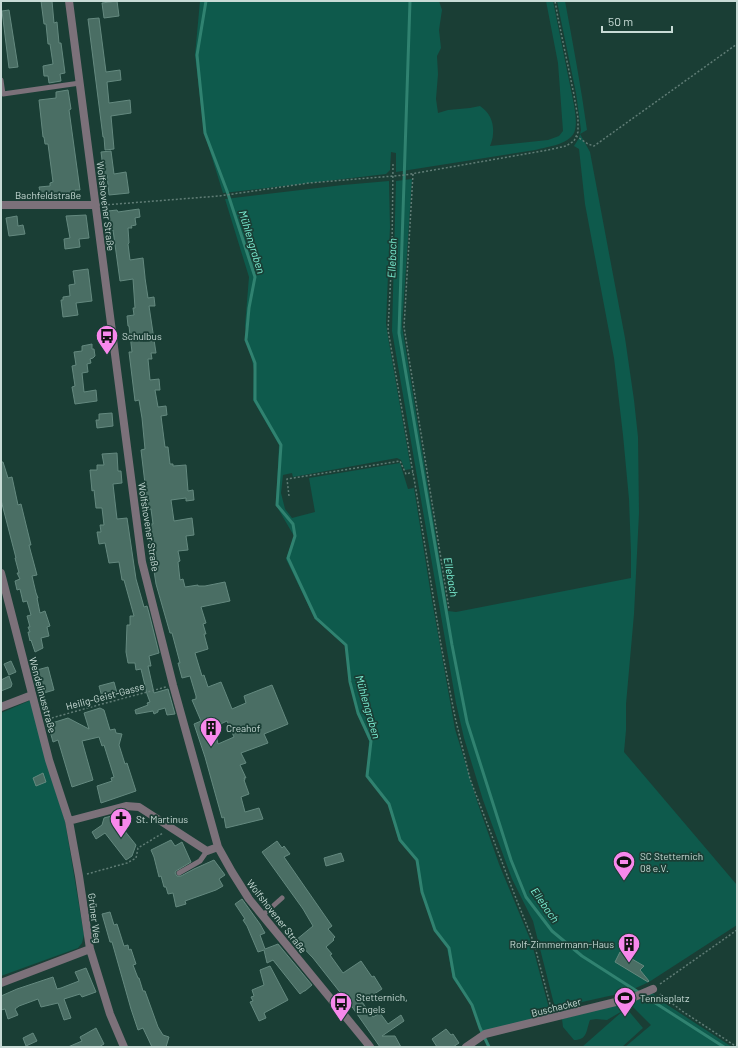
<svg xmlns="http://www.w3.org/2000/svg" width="738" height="1048" viewBox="0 0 738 1048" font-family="Barlow,sans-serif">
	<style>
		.green { fill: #0e5a4c }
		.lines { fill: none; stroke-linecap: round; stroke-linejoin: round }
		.stream { stroke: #308270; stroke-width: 3 }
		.building { fill: #4a6e64; stroke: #64897f; fill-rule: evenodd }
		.path { stroke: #607d76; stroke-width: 1.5; stroke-dasharray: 2 2; stroke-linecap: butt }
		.service { stroke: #7c717a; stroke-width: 5 }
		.minor { stroke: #7c717a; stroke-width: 8 }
		.labels { text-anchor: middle; stroke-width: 3.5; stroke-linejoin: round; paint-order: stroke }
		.street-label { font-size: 10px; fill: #c8dbd6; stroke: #1a3e35 }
		.poi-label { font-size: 10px; fill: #c8dbd6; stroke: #1a3e35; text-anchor: start }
		.water-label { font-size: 11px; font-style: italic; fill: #7cf1d5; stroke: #1a3e35 }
	</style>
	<rect width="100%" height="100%" fill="#1a3e35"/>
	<path class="green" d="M200 1H439L442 10 439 30 441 48 437 56 438 74 436 99 438 113 448 110 470 108 480 106C490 113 494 122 493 134 493 138 491 143 490 146L548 140 559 136 563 131 558 63 546 1H553L574 105C575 112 577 122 575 130 572 144 547 147 535 150L396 172V153L391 152 390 170 386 174 223 193 204 132 195 55Z
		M557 1H565C573 44 581 87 587 130L580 134 590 152 608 248 625 338 634 400 638 437 639 513 634 614 626 704V730L624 752 737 885V925L649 982 627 992 555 1008 533 921 512 879 483 800 464 738 456 703 392 331 396 181 412 179 402 326 448 611 456 612 631 578V553L629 499 623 435 614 358 585 204 579 149 574 146 579 138 581 130 576 93Z
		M389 181 390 227 386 323 388 337 411 469 405 470 401 460 397 458 293 477 292 473 283 475 281 493 285 509 292 518 315 512 309 478 400 463 408 489 414 488 431 595 455 729 478 804 499 864 532 944 551 1016 483 1032 472 1005 453 979 447 948 434 929 421 892 416 860 399 841 388 804 367 776 369 741 357 713 345 646 315 619 286 559 294 536 276 505 279 445 253 400 254 370 245 326 249 277 225 199 343 185Z
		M31 700 52 780 65 821 84 935 82 943 78 948 1 976V713Z
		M651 992 666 1004 732 1047H625L651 1025 632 1006 627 1009 643 1028 622 1047H582L624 1010 607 1020 596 1019 590 1020C586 1030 588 1040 574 1040L563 1027 562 1019 640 999Z"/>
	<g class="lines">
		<path class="stream" d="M206 1 197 55 205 133 227 191 255 277 249 308 246 340 255 363V400L281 445 277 505 293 524 295 536 288 558 316 618 346 645 350 682 358 713 371 741 367 776 389 804 400 840 417 860 422 892 435 930 449 948 454 977 472 1005 480 1028 489 1047
			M410 1 399 333 452 645 467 722 511 860 526 897 552 931 582 956 724 1047"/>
	</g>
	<path class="building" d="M41 1H52L54 23 57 22 59 43H61L65 73 60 74 61 81 49 83 48 76H44L43 66 53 64 50 44H48L46 24H44Z
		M117 1 119 16 104 18 102 3Z
		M9 10 18 67 9 68 2 11Z
		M99 18 106 72 120 70 121 80 107 82 109 103 130 100 131 113 111 116 114 149 105 150 104 137H103L88 19Z
		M68 90 71 109 69 110 80 190H75L76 197 63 198 62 193 41 196 39 187 50 186V183L53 182 48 144H45L44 137H43L39 100 56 98V92Z
		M111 151 114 174 126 172 129 193 109 195 107 175 104 176 101 152Z
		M139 209 140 217 135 218 136 225 131 226 132 228H128L129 243 128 244 130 260 143 258 145 277V278L148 298 154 297 155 306H149L156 353H151L152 359H148L150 380 159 379 160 390H155L158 407 166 406 167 415 161 416 165 447H168L170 464H173V466L186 465 188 491 193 490 194 500 186 501V498L171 500 174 521 192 518 194 535 186 536 188 550 178 551 180 561 178 562 180 580 183 579 185 587 198 585V586H205L225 582 230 601 201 607 206 623 203 624 206 634H204L208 649 195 653 202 676 204 675 208 687 221 682 232 709 246 703 244 696 272 685 288 724 264 734 268 743 241 753 246 763 240 765 246 778H244L245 780H244L249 794 241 797 245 812 259 808 263 819 226 828 224 817 222 818 205 757 194 724 201 721 192 700 196 699V696L190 676 182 678 178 663H180L172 633H170L156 584 152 558 148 524H153L151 509H148L141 450 145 449 142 418 139 400 135 401 129 352H132L129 326H128L127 316 134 315 133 308H135L133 279 120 281 113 230H111L108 211 117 210 118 212ZM227 721 234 737 218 744 214 727Z
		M86 215 89 238 79 239 80 247 65 249 64 239 70 238 66 216Z
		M17 216 18 226 23 225 25 234 9 236 6 218Z
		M88 269 92 301 76 303 78 315 63 317 61 300H63V297L70 296 69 285 75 284 73 271Z
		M92 344V349H94L95 356 93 358 90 359 91 363 87 364 88 372 82 373 84 392 96 390 97 401 75 404 72 387 75 386 72 366 76 365 74 352 82 351V346Z
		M112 413 113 426 97 428 96 420H99V414Z
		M117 453 118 471H121L122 483 113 484 117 519 127 518 136 579 144 607 147 606 149 613 159 653 149 656 151 666H148L154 693 168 689 175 714 167 715 165 708 158 710V712L154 714 153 711 136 714 135 710 148 705 147 703 150 702 147 694 141 669 136 670 135 663H128L126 652 127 625H130V616H134L124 580H122L119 562 109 563 105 543 99 544 97 532H101L100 525H104L102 508H96L94 490 92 491 90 470H97V465H104L102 454Z
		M1 462H3L8 478 12 477 18 505 21 504 31 545H29L30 549 37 575 32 576 36 593 38 598H37L40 613 45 611 50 626 47 627 49 636 41 638 43 648 35 652 31 640 30 641 28 632H30L28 627H30L27 616 31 615 27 601 23 602 20 589 17 590 15 581 20 579 17 573H19L15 558H16L1 500Z
		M11 661 16 672 9 675 4 664Z
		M48 667 54 690 44 693 37 670Z
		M9 676 12 684 11 687 1 691V680Z
		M114 682 117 693 102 697 99 686Z
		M100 708 104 710 110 730 115 729 116 733 122 734 119 745 125 764 127 763 136 791 101 803 97 786 112 781 111 778 114 777 104 745 102 746 99 737 82 741 93 780 72 787 58 740 53 742 50 731 54 730 52 723 68 718 89 729 84 713Z
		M43 773 46 782 36 786 33 778Z
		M115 815 124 830 136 845 132 856 126 860 105 833 96 839 92 832 102 825 104 818Z
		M171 840 175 846 182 842 191 862 176 871 175 873 177 876H181L194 869 214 860 225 875 219 879 223 886 216 890 185 901 186 904 176 907 173 893 168 894 166 887H164L161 876 159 877 154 857 151 850Z
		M277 841 282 848 284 846 290 854 284 857 332 926 328 929 335 937 333 939 334 940 326 947 332 954 330 955 343 973 361 961 372 977 374 976 382 989 362 1002 373 1017 380 1013 388 1024 401 1015 404 1021 382 1036H395L401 1047H380L348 1001 339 991 313 958 296 940 313 926 303 909 262 852Z
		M341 853 344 861 326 866 324 858Z
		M242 899 260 924 265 933 260 935 265 949 278 944 312 985 305 991H304L300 994 273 960 267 963 264 950 258 952 247 926 243 920 245 919 235 904Z
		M110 912 114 925 117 924 124 946 128 945 129 950 131 949 136 964 133 965 138 978H139L143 991H145L158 1027 163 1035 169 1037 166 1047H152L143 1028 138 1030 131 1009 112 942H110L102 914Z
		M620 952 644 966 640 970 649 981 648 982 615 962Z
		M270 966 288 1000 264 1013 266 1018 259 1021 250 1002 253 1001 251 997 254 996 252 990 264 985 260 970Z
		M86 968 96 992 82 997 80 994 64 999 71 1018 64 1020 58 1003 41 1007 38 999 19 1006 15 1009 18 1015 8 1019 5 1009 1 1010V996L17 989 53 977 57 989 61 988 79 981 75 972Z
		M96 1028 104 1044 99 1047H68L82 1041 80 1037Z
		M446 1029 451 1035 453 1034 459 1043 453 1047H437L432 1039Z
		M33 1033 37 1041 26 1046 23 1038Z"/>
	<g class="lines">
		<path class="path" d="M576 136 588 144 594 146 737 44
			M393 164 392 253 388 330 416 490 441 645 455 717 470 779 517 901 534 943 551 1008
			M413 174 404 327 449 609
			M104 205 219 196 309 183 405 175 548 150 566 146 574 141 578 132V118L574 95 558 18 555 1
			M289 496 287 479 400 461 406 474 413 472
			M48 719 102 704 166 687
			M87 874 127 863 136 858 138 848 163 833
			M660 984 737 930
			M660 994 682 1011 737 1047"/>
		<path class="service" d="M1 80 3 94 80 83
			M179 873 200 861 207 851
			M263 915 282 898"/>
		<path class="minor" d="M69 1 142 562 173 685 218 847 232 872 249 899 367 1043 370 1047
			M1 205H96
			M1 573 49 760 69 821 79 876 90 949 1 983
			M1 707 32 695
			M69 821 126 806 139 807 207 851 218 847
			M90 949 110 1014 124 1047
			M466 1047 485 1034 632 998 653 989"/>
	</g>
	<defs>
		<g id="bus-pin" transform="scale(1.15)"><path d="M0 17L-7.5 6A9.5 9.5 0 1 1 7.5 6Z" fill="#f788ec" stroke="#1a3e35"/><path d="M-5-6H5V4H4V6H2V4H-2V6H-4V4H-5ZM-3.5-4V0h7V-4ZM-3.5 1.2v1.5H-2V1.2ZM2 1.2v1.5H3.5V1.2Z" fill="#111"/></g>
		<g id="building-pin" transform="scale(1.15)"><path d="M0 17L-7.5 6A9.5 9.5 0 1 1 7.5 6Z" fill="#f788ec" stroke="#1a3e35"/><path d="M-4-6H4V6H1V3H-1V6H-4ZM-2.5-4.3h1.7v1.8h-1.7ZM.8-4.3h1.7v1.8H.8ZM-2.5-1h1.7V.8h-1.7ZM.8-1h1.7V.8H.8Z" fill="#111"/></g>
		<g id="church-pin" transform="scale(1.15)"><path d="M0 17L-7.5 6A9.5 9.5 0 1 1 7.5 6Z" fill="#f788ec" stroke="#1a3e35"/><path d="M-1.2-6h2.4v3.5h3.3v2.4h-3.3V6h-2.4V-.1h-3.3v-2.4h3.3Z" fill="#111"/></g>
		<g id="stadium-pin" transform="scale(1.15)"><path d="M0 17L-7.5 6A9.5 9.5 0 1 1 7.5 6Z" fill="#f788ec" stroke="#1a3e35"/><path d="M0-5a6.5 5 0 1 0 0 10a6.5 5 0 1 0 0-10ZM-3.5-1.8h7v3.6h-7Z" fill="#111"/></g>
	</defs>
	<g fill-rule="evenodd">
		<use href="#bus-pin" x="107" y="336"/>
		<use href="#building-pin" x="211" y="728"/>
		<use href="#church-pin" x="121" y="819"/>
		<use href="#stadium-pin" x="624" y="862"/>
		<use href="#building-pin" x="629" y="944"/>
		<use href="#stadium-pin" x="625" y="998"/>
		<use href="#bus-pin" x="341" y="1003"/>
	</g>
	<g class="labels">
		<g class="street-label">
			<text x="48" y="199">Bachfeldstraße</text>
			<text transform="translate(106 206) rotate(83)" y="4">Wolfshovener Straße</text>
			<text transform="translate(149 527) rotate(81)" y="4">Wolfshovener Straße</text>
			<text transform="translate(43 695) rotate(75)" y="4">Wendelinusstraße</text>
			<text transform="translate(105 696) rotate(-15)" y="4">Heilig-Geist-Gasse</text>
			<text transform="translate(277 916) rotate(52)" y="4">Wolfshovener Straße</text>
			<text transform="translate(95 918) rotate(83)" y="4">Grüner Weg</text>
			<text transform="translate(556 1007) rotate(-14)" y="4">Buschacker</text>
		</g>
		<g class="poi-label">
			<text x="122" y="340">Schulbus</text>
			<text x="226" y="732">Creahof</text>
			<text x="136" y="823">St. Martinus</text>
			<text x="640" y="860">SC Stetternich<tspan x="640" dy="12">08 e.V.</tspan></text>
			<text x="614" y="948" text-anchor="end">Rolf-Zimmermann-Haus</text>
			<text x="356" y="1001">Stetternich,<tspan x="356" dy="12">Engels</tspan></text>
			<text x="640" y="1002">Tennisplatz</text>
		</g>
		<g class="water-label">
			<text transform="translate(252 242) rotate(73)" y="4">Mühlengraben</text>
			<text transform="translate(392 258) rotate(-88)" y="4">Ellebach</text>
			<text transform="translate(451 577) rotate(80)" y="4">Ellebach</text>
			<text transform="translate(368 707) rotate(74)" y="4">Mühlengraben</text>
			<text transform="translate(545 905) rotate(55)" y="4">Ellebach</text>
		</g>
	</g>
	<rect width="738" height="1048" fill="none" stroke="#c8dbd6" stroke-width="4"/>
	<path d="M602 26v6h70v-6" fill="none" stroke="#c8dbd6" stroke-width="2"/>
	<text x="608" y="26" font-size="12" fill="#c8dbd6" stroke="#1a3e35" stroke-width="3" paint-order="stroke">50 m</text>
</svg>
